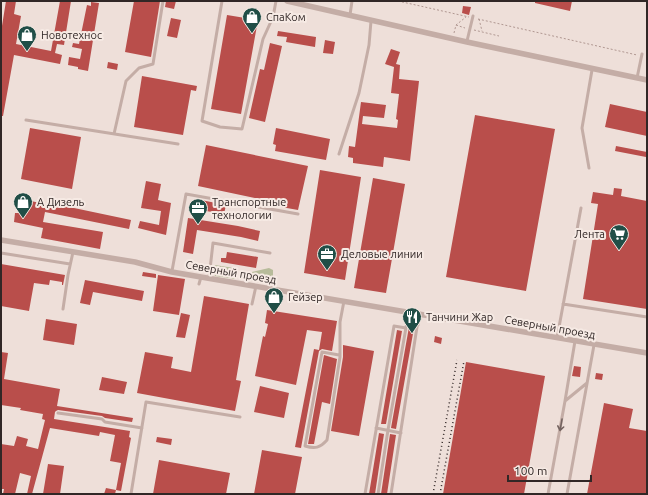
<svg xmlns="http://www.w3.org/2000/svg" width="648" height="495" viewBox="0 0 648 495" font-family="Ubuntu,sans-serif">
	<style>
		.green { fill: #b7bb9a }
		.building { fill: #b94e4b }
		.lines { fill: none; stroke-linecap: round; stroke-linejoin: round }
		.path { stroke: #b09791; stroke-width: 1; stroke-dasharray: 2 2; stroke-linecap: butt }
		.lane { stroke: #c4ada6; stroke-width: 3 }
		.street { stroke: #c4ada6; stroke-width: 5.5 }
		.rail { stroke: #312726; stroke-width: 1.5; stroke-dasharray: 1 3; stroke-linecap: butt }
		.oneway { stroke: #736360 }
		.labels { text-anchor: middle; stroke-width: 4; stroke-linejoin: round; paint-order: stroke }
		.poi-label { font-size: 11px; fill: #312726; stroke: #f6eae4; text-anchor: start }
		.street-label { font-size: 11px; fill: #312726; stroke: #f6eae4 }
	</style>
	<rect width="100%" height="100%" fill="#eedfd9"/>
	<path class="green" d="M215 265 234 268 237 270 236 279 215 276 212 268Z
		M269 268 273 270V276L252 281 250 278 252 272Z"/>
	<path class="building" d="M6 1H16L14 14 21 16 16 44 51 51 60 1H71L64 45 57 44 55 53 62 55 60 64 14 55 3 116H1V32Z
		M134 1H160L151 57 125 52Z
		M166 1H176L174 9 165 7Z
		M535 1H572L570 11 535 3Z
		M91 2 99 3 88 71 78 69V67L68 65 69 57 80 59 82 49 72 47 73 43 79 44 87 5 91 6Z
		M463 6 471 7 469 15 462 13Z
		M227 15 258 20 241 114 211 109Z
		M171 18 181 20 177 38 167 36Z
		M278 31 316 37 315 47 286 42 287 37 277 36Z
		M325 40 335 42 333 54 323 53Z
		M270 43 282 46 265 122 249 118 260 69 264 70Z
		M391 49 400 52 396 64 400 65 399 79 419 81 410 161 384 157 383 167 353 163V158L348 157 349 146 355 147 361 102 386 105 384 118 363 116 362 124 397 128 398 120 396 119 399 94 391 93 394 67 385 64Z
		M108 62 118 64 117 70 107 68Z
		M142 76 197 86 196 91 191 90 183 135 134 127Z
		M610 104 647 112V136L605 127Z
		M475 115 555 129 526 291 446 277Z
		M30 128 81 137 72 189 21 179Z
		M276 128 330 139 326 160 275 151 276 145 273 144Z
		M206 145 308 166 298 210 259 203 260 199 198 186Z
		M616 146 647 152 646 157 615 151Z
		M320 170 361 177 345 280 304 273Z
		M373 178 405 184 386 293 354 288Z
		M146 181 161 184 158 200 171 203 166 235 138 228 140 221 159 225 161 211 141 208Z
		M614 188 622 189 621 196 647 201V309L583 299 598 204 591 203 593 192 613 195Z
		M21 199 55 206V204L131 220 129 229 45 212 43 222 103 232 100 249 41 238 43 228 14 222 15 213H18Z
		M196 199 226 205 224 214 194 209Z
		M188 218 238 226 260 231 258 241 241 237 197 230 193 254 183 252Z
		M227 252 258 257 256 268 221 262V258H226Z
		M1 264 65 275 63 285H62V282L50 280 49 285 34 283 29 311 1 306Z
		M143 272 156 274V278L142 276Z
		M158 275 185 279 179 315 153 311Z
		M85 280 144 291 142 301 93 292 90 305 80 303Z
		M204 296 249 304 236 380 241 381 235 411 137 393 145 352 173 357 171 368 191 372Z
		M267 310 337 321 332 351 322 349 319 351 301 448 295 447 314 349 319 350 322 332 307 330 296 385 255 376 263 336 265 337 268 324 265 323Z
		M181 313 190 315 185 338 176 337Z
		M46 319 77 324 74 345 43 340Z
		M409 327 414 328 396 429 391 428Z
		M397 330 402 331 386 424H381Z
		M435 336 442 338 441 344 434 342Z
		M343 345 374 351 359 436 331 431 343 357Z
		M1 352 8 353 4 379 60 389 57 406 133 418 132 422 105 418 102 416 58 410 56 411 55 412 54 419 130 431 129 437 131 438 121 491 116 490 121 463 110 461 115 435 100 432 99 436 50 428 32 494H27L31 476 20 473 15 494H3L4 489H1V444L14 446 17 436 28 439 26 446 38 449 45 420 42 419 43 414 20 410 21 408 1 405Z
		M324 355 337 359 330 404 322 402 314 444H308Z
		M466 362 545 376 524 494H443Z
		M574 366 581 367 580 377 572 376Z
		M596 373 603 374 602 380 595 379Z
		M102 377 127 382 124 394 99 390Z
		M260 386 289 393 284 418 254 412Z
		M604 403 633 409 629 428 647 431V494H587Z
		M379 433 384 434 375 494H369Z
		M390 434 396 435 387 494H381Z
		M157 437 172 439 171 445 156 442Z
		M262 450 302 457 295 494H254Z
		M159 460 230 473 226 494H153Z
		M48 464 64 466 60 494H43Z
		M106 488 116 490 115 494H104Z"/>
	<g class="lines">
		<path class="path" d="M398 1 469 17
			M478 19 637 55
			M479 19 482 31
			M456 25 465 28
			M474 30 499 36
			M454 33 456 25 466 17"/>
		<path class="lane" d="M222 1 202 121 220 127 242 129 263 39 273 17 276 1
			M350 15 352 1
			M467 41 473 16
			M637 78 642 54
			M26 120 178 144
			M114 134 126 81 139 68 153 64 163 1
			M339 154 359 93 369 45 371 21
			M589 168 582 128 592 70
			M1 253 70 264
			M172 271 186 194 298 214
			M209 278 213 243 270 253
			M199 284 201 277
			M252 304 256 286
			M563 304 647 317
			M63 309 68 275 73 252
			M557 338 581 208
			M339 355 322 352 305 446C315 449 320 448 327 440L340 357V322L344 301
			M565 401 575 341
			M58 413 102 419 105 422 142 428
			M376 428 401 433
			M131 494 146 402 240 417
			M365 494 394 326 406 328
			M378 494 388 430 407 322 418 325
			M391 494 419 314
			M548 494 565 401 587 383
			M567 494 594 345"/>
		<path class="street" d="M287 1 467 42 647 80
			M1 240 135 262 172 272 201 277 647 353"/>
		<path class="rail" d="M433 494 457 360
			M440 494 464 361"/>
	</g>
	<defs><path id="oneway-shaft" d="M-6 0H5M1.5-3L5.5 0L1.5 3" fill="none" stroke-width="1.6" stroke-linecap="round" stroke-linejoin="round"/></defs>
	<use class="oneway" href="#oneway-shaft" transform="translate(561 425) rotate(100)"/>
	<defs>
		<g id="shop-pin" transform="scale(1)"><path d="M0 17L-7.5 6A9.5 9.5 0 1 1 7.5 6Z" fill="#204e47" stroke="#f6eae4"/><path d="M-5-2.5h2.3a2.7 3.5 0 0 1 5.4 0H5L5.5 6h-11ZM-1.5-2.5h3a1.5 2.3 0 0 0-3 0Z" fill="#fff"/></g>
		<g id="office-pin" transform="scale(1)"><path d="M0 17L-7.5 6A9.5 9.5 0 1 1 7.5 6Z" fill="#204e47" stroke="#f6eae4"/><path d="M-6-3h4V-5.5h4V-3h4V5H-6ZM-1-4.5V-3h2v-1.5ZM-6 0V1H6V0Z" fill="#fff"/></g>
		<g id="supermarket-pin" transform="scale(1)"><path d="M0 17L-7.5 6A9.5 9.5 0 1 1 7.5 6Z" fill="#204e47" stroke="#f6eae4"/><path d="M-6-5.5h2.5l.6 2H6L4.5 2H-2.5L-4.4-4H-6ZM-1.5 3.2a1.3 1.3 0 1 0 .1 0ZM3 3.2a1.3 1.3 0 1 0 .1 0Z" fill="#fff"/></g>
		<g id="restaurant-pin" transform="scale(1)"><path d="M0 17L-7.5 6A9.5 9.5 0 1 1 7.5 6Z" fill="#204e47" stroke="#f6eae4"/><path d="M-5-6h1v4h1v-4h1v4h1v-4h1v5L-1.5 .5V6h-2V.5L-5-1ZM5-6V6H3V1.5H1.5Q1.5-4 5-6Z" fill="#fff"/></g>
	</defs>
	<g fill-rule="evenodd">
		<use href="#shop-pin" x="252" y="17"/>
		<use href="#shop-pin" x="27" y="35"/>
		<use href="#shop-pin" x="23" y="202"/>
		<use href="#office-pin" x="198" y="208"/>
		<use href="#supermarket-pin" x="619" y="234"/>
		<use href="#office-pin" x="327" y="254"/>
		<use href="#shop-pin" x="274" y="297"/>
		<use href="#restaurant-pin" x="412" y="317"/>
	</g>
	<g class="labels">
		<g class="poi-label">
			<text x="266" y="21">СпаКом</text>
			<text x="41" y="39">Новотехнос</text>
			<text x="37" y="206">А Дизель</text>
			<text x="212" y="206">Транспортные<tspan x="212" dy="13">технологии</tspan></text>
			<text x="605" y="238" text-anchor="end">Лента</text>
			<text x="341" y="258">Деловые линии</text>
			<text x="288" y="301">Гейзер</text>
			<text x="426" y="321">Танчини Жар</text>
		</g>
		<g class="street-label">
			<text transform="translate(231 272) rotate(10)" y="4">Северный проезд</text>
			<text transform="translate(550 327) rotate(10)" y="4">Северный проезд</text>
		</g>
	</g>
	<rect width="648" height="495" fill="none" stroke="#312726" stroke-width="4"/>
	<path d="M508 475v6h83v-6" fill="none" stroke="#312726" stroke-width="2"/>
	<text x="514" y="475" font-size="12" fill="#312726" stroke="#f6eae4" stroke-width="3" paint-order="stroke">100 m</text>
</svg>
